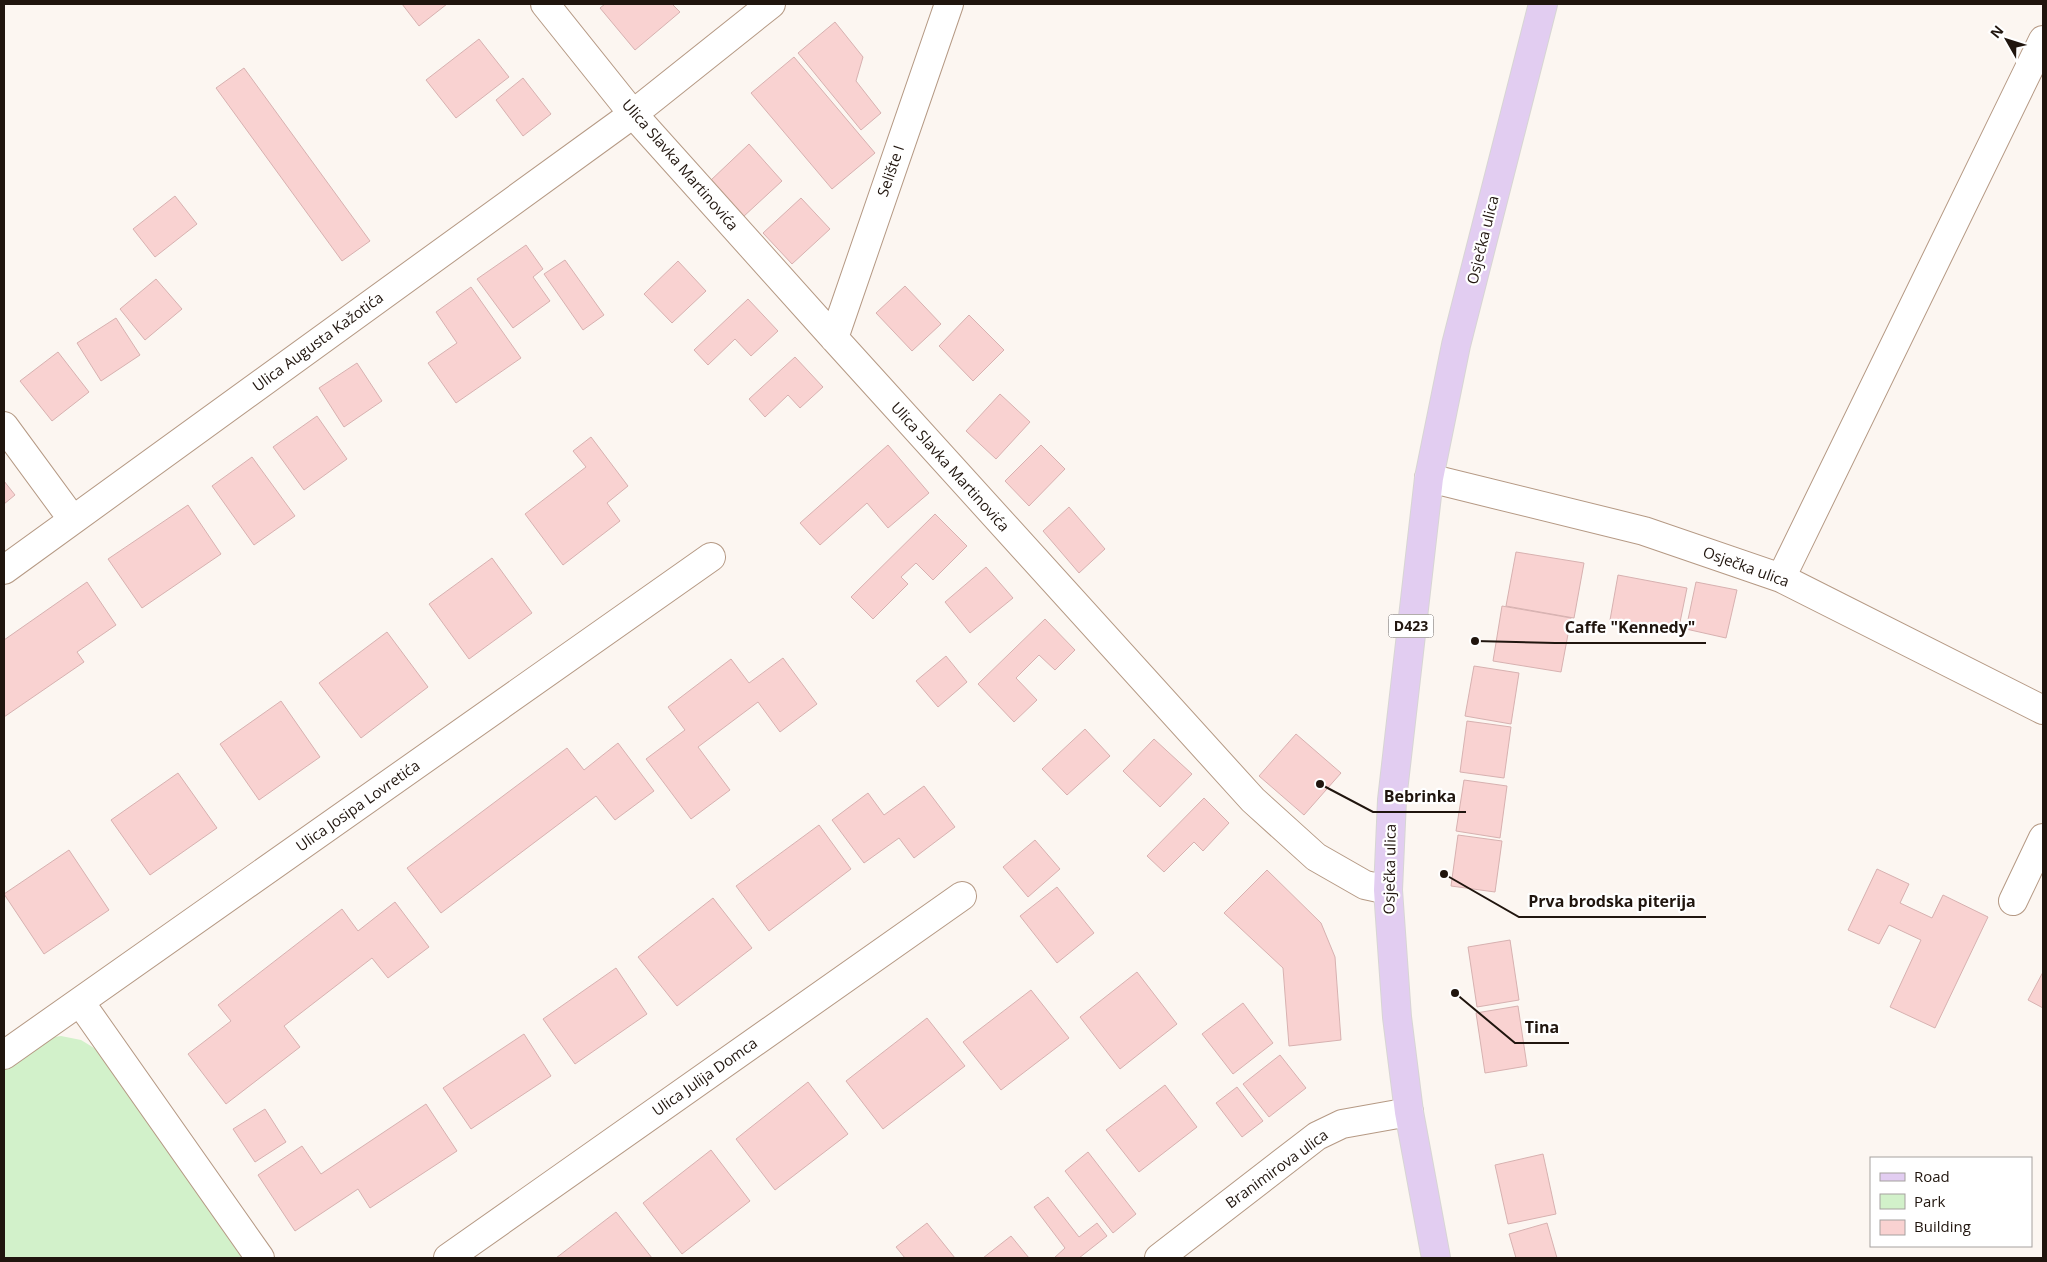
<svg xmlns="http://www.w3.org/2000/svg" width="2047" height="1262" viewBox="0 0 2047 1262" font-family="'Open Sans',sans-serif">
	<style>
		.green { fill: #d2f1ca }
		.building { fill: #f9d2d1; stroke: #d7b1b0 }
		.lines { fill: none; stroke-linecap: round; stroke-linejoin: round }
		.minor-casing { stroke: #b59984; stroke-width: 30 }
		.major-casing { stroke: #d7d5d4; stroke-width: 30 }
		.minor { stroke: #fff; stroke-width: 28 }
		.major { stroke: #e2cdf1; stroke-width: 28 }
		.labels { text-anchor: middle; stroke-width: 4.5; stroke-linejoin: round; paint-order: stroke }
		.shield { fill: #fff; stroke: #635b56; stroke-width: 1 }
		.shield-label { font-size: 14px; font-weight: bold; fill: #20150e }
		.street-label { font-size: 15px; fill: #20150e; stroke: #fff }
		.leader { fill: none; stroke: #20150e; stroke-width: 2 }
		.callout-dot { fill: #20150e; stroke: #fff; stroke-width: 2 }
		.callout-label { font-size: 16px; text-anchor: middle; font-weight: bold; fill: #20150e; stroke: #fff; stroke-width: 4.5; stroke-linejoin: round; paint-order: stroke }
	</style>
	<rect width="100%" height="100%" fill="#fcf6f1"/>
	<path class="green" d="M61 1036 81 1040 99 1051 242 1258H4V1070L48 1038Z"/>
	<path class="building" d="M402 4H447L419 26Z
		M605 4H672L680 12 635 50 600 8Z
		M835 22 863 57 856 81 881 113 861 130 798 53Z
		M479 39 509 77 456 118 426 80Z
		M794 57 875 153 832 189 751 93Z
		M244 68 370 241 342 261 216 88Z
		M523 78 551 114 523 136 496 100Z
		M749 144 782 181 743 217 710 181Z
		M175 196 197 224 155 257 133 229Z
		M801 198 830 229 792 264 763 233Z
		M526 245 543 269 533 277 550 301 513 328 477 279Z
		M565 260 604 315 583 330 544 274Z
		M678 261 706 291 672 323 644 294Z
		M156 279 182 309 145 340 120 309Z
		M905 286 941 324 912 351 876 313Z
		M471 287 521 358 456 403 428 363 457 343 436 312Z
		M748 299 778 331 751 356 735 339 708 365 694 350Z
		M969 315 1004 350 973 381 939 346Z
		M116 318 140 355 101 381 77 343Z
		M58 352 89 392 52 421 20 381Z
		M795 357 823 387 800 408 788 395 765 417 749 399Z
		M357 363 382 401 344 427 319 388Z
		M1000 394 1030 422 996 459 966 431Z
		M317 416 347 459 304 490 273 447Z
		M591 437 628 486 607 503 620 521 563 565 525 514 586 467 573 451Z
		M888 445 929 493 888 528 867 503 820 545 800 523Z
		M1041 445 1065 469 1029 506 1005 481Z
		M252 457 295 516 254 545 212 486Z
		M4 481 15 495 4 504Z
		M188 505 221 554 142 608 108 559Z
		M1069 507 1105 549 1079 573 1043 531Z
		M935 514 967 546 933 580 916 563 901 577 908 584 873 619 851 597Z
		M1516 552 1584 563 1574 618 1506 606Z
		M492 558 532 613 469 659 429 604Z
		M986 567 1013 598 970 633 945 602Z
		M1618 575 1687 588 1678 632 1610 620Z
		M87 582 116 625 77 652 84 662 4 717V640Z
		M1696 582 1737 590 1726 638 1686 629Z
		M1502 606 1571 618 1561 672 1493 661Z
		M1045 619 1075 650 1055 670 1039 655 1016 678 1037 700 1014 722 978 684Z
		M387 632 428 687 361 738 319 683Z
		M946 656 967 682 938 707 916 681Z
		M783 658 817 704 780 732 758 702 698 747 730 790 691 819 646 759 685 730 668 707 731 659 749 683Z
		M1474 666 1519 673 1511 724 1465 716Z
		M281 701 320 757 259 800 220 744Z
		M1467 721 1511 727 1504 778 1460 772Z
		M1085 729 1110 756 1067 795 1042 769Z
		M1296 734 1341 773 1304 815 1259 776Z
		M1154 739 1192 774 1160 807 1123 771Z
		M618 743 654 791 615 820 596 796 441 913 407 868 567 748 584 770Z
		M178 773 217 828 150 875 111 820Z
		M1464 780 1507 786 1500 838 1456 831Z
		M924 786 955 827 914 858 899 838 864 863 832 820 868 793 884 815Z
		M1204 798 1229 823 1203 851 1194 842 1164 872 1147 856Z
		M819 825 851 869 769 931 736 886Z
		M1458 835 1502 841 1495 892 1451 886Z
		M1035 840 1060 869 1028 897 1003 867Z
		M69 850 109 910 44 954 4 894Z
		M1877 869 1909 884 1900 903 1932 918 1943 895 1988 917 1935 1028 1890 1007 1921 940 1889 925 1879 944 1848 930Z
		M1267 870 1321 923 1335 957 1341 1040 1289 1046 1283 968 1224 913Z
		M1057 887 1094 933 1057 963 1020 916Z
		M713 898 752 948 677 1006 638 957Z
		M395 902 429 947 388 978 372 958 284 1026 300 1047 226 1104 188 1054 231 1021 218 1005 342 909 358 931Z
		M1510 940 1519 1000 1477 1007 1468 947Z
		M616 968 647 1014 575 1064 543 1019Z
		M1137 972 1177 1024 1120 1069 1080 1017Z
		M2043 972V1008L2028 1000Z
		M1031 990 1069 1038 1001 1090 963 1042Z
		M1243 1003 1273 1043 1233 1074 1202 1034Z
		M1518 1006 1527 1066 1485 1073 1476 1013Z
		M927 1018 965 1066 883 1129 846 1081Z
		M524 1034 551 1076 471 1129 443 1088Z
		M1280 1055 1306 1088 1269 1117 1243 1084Z
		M808 1082 848 1134 775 1190 736 1139Z
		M1165 1085 1197 1127 1139 1172 1106 1130Z
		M1237 1087 1263 1121 1242 1137 1216 1103Z
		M426 1104 457 1151 370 1208 358 1189 295 1231 258 1175 302 1146 321 1174Z
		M265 1109 286 1142 255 1162 233 1129Z
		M711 1150 750 1201 682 1254 643 1203Z
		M1088 1152 1136 1214 1113 1233 1065 1171Z
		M1543 1154 1556 1214 1508 1224 1495 1165Z
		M1048 1197 1079 1237 1097 1223 1107 1236 1079 1258H1054L1065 1248 1034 1207Z
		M616 1212 652 1258H556Z
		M927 1223 955 1258H905L896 1247Z
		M1547 1223 1557 1258H1516L1509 1234Z
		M1011 1236 1029 1258H983Z"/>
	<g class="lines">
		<g class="minor-casing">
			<path id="minor" d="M545 4 633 114 834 338 1253 800 1316 857 1365 885 1388 890
				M834 338 949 4
				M4 426 73 520
				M1429 478 1644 531 1781 578 2043 710
				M4 570 633 114 771 4
				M1781 578 2043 40
				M2013 901 2043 838
				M80 1002 260 1258
				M4 1055 711 557
				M448 1258 962 896
				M1159 1258 1317 1136 1342 1124 1409 1112"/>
		</g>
		<g class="major-casing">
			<path id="major" d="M1436 1258 1409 1112 1397 1017 1388 890 1392 800 1429 478 1456 345 1543 4"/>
		</g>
		<use href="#minor" class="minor"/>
		<use href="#major" class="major"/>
	</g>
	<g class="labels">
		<rect class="shield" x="1388.5" y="614.5" width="45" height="23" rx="4"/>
		<g class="shield-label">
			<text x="1411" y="631">D423</text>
		</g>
		<g class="street-label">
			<text transform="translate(680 165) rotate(49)" y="5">Ulica Slavka Martinovića</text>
			<text transform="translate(891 171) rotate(-71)" y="5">Selište I</text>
			<text transform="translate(1483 240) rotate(-76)" y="5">Osječka ulica</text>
			<text transform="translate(318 342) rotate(-36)" y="5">Ulica Augusta Kažotića</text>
			<text transform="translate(950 467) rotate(48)" y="5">Ulica Slavka Martinovića</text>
			<text transform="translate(1746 567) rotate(20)" y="5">Osječka ulica</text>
			<text transform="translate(358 806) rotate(-35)" y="5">Ulica Josipa Lovretića</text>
			<text transform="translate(1390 869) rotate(-89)" y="5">Osječka ulica</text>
			<text transform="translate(705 1077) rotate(-35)" y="5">Ulica Julija Domca</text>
			<text transform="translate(1277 1169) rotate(-36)" y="5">Branimirova ulica</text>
		</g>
	</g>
	<path class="leader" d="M1475 641L1555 643H1706M1320 784L1373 812H1466M1444 874L1519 917H1706M1455 993L1515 1043H1569"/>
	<g class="callout-dot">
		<circle cx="1475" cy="641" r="5"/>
		<circle cx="1320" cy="784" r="5"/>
		<circle cx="1444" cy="874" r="5"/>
		<circle cx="1455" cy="993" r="5"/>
	</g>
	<g class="callout-label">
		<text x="1630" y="633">Caffe "Kennedy"</text>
		<text x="1420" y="802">Bebrinka</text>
		<text x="1612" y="907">Prva brodska piterija</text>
		<text x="1542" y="1033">Tina</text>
	</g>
	<rect width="2047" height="1262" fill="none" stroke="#20150e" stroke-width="10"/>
	<rect x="1870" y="1157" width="162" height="90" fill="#ffffff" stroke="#a6a19f"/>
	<rect x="1880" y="1173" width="25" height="8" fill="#e2cdf1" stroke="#a6a19f"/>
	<text x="1914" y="1182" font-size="15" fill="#20150e">Road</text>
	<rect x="1880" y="1194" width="25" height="15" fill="#d2f1ca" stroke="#a6a19f"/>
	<text x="1914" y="1207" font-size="15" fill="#20150e">Park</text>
	<rect x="1880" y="1220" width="25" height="15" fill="#f9d2d1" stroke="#a6a19f"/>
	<text x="1914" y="1232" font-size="15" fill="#20150e">Building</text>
	<g transform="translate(2007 40) rotate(309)" stroke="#ffffff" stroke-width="4" paint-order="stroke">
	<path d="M0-4L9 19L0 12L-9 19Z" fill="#20150e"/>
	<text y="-8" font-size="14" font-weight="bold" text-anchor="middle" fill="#20150e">N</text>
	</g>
</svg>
